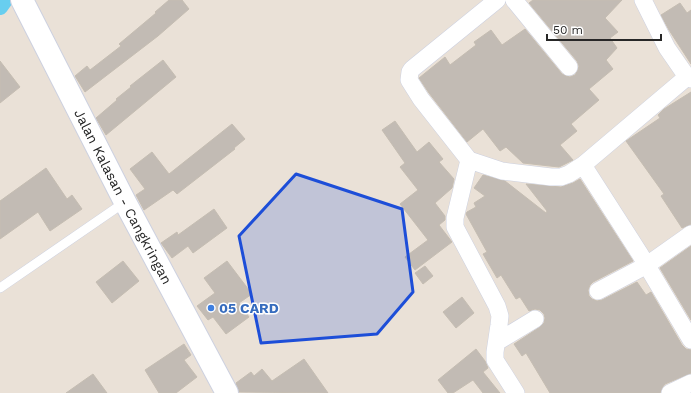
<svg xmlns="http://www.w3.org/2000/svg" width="691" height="393" viewBox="0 0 691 393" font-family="'Work Sans',sans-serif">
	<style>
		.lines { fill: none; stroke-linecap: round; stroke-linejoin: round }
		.canal { stroke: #68ceef; stroke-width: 16 }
		.building { fill: #c2bbb4; stroke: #c5bdb2 }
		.service-casing { stroke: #cdd1e0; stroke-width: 10 }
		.minor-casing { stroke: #cdd1e0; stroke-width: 18 }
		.secondary-casing { stroke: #cdd1e0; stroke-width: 24 }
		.service { stroke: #fff; stroke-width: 9 }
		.minor { stroke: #fff; stroke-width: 17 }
		.secondary { stroke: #fff; stroke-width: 22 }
		.marked { fill: #1d4ed8; fill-opacity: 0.2; stroke: #1d4ed8; stroke-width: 3; stroke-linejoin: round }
		.shop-dot { fill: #3f7fe0; stroke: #fff; stroke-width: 1.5 }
		.labels { text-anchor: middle; stroke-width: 3; stroke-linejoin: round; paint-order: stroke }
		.street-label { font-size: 14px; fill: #272727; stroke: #fff }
		.shop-label { font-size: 14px; font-weight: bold; fill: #366cbe; stroke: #fff; text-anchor: start }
	</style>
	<rect width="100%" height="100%" fill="#eae1d7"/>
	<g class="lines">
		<path class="canal" d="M0 7 5 0"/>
	</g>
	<path class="building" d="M169 0H182L189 9 158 36 85 92 75 76 87 66 90 70 121 46 119 44 156 13 155 12Z
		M533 0H622L605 18 618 32 610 38 617 48 606 60 613 69 589 89 599 100 571 124 577 131 560 145 573 160 559 167 523 163 506 147 500 151 483 129 467 142 429 93 419 78 445 57 450 65 476 45 474 42 491 30 502 45 525 29 562 74 566 76 570 77 575 75 578 70 579 66 577 61 529 3Z
		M680 3 687 13 691 10V64L669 30 661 15Z
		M163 60 176 77 106 135 96 118 117 100 116 99 131 87 130 86Z
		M0 61 20 87 0 103Z
		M691 92V224L682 228 661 196 664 194 626 141 660 118 658 115 664 109Z
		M395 121 417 152 429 142 443 159 439 162 454 179 452 188 435 203 445 216V220L439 225 452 242 415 270 405 257 428 240 400 204 418 190 400 167 405 163 382 130Z
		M232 124 245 139 234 148 235 149 177 194 173 190 144 210 136 195 145 189 130 169 152 152 169 174Z
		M46 168 67 199 72 195 82 209 50 231 38 212 0 239V201Z
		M483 175 505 181 546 213 547 211 526 184 561 187 573 183 580 179 633 261 593 282 590 285 588 290 589 296 592 299 597 301 602 300 637 282 646 295 651 292 682 345 686 349 691 350V373L665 384 662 388 660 393H550L526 353 522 356 514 344 540 327 544 323 545 318 544 314 540 310 535 309 529 311 520 297 516 299 501 275 497 278 483 254 487 252 466 214 467 212 476 207 474 203 485 196 474 188Z
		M214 209 227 228 193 253 188 246 172 258 161 243 177 232 178 235Z
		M691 246V320L660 268Z
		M123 261 139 281 112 303 96 282Z
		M227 261 252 294 239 303 249 317 226 334 213 317 208 320 197 306 215 293 204 278Z
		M425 266 433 276 423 284 415 273Z
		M462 297 474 313 456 328 443 312Z
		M184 344 191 355 184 360 197 377 176 393H159L145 370Z
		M476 349 485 361 488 368 483 372 500 393H483L473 380 453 393H448L438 380Z
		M304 359 328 393 239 392 236 383 251 372 254 376 262 369 272 381Z
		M93 374 107 393H66L83 381Z"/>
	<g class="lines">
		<g class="service-casing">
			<path id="service" d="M0 288 125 202"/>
		</g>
		<g class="minor-casing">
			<path id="minor" d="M497 0 412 69 410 72 409 80 421 99 469 160 502 171 551 177H561L569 174 583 165 687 77
				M514 0 569 67
				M643 0 667 48 687 77 691 79
				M469 160 455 218V227L497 306 500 316 499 325 495 352V360L516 393
				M583 165 640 254 691 340
				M598 291 647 265 691 234
				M497 342 535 319
				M670 393 691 383"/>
		</g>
		<g class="secondary-casing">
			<g id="secondary">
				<path id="s1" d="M22 0 125 202 227 393"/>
			</g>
		</g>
		<use href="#service" class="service"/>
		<use href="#minor" class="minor"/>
		<use href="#secondary" class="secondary"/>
	</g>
	<path class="marked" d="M296 174 402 209 413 292 377 334 261 343 239 236Z"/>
	<circle class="shop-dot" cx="211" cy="308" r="4"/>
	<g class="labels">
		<g class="street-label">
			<text dy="5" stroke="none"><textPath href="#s1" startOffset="221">Jalan Kalasan - Cangkringan</textPath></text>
		</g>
		<g class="shop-label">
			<text x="219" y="313">05 CARD</text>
		</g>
	</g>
	<path d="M547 34v6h114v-6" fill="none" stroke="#272727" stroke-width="2"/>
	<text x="553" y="34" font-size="12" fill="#272727" stroke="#ffffff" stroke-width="3" paint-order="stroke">50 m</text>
</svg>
